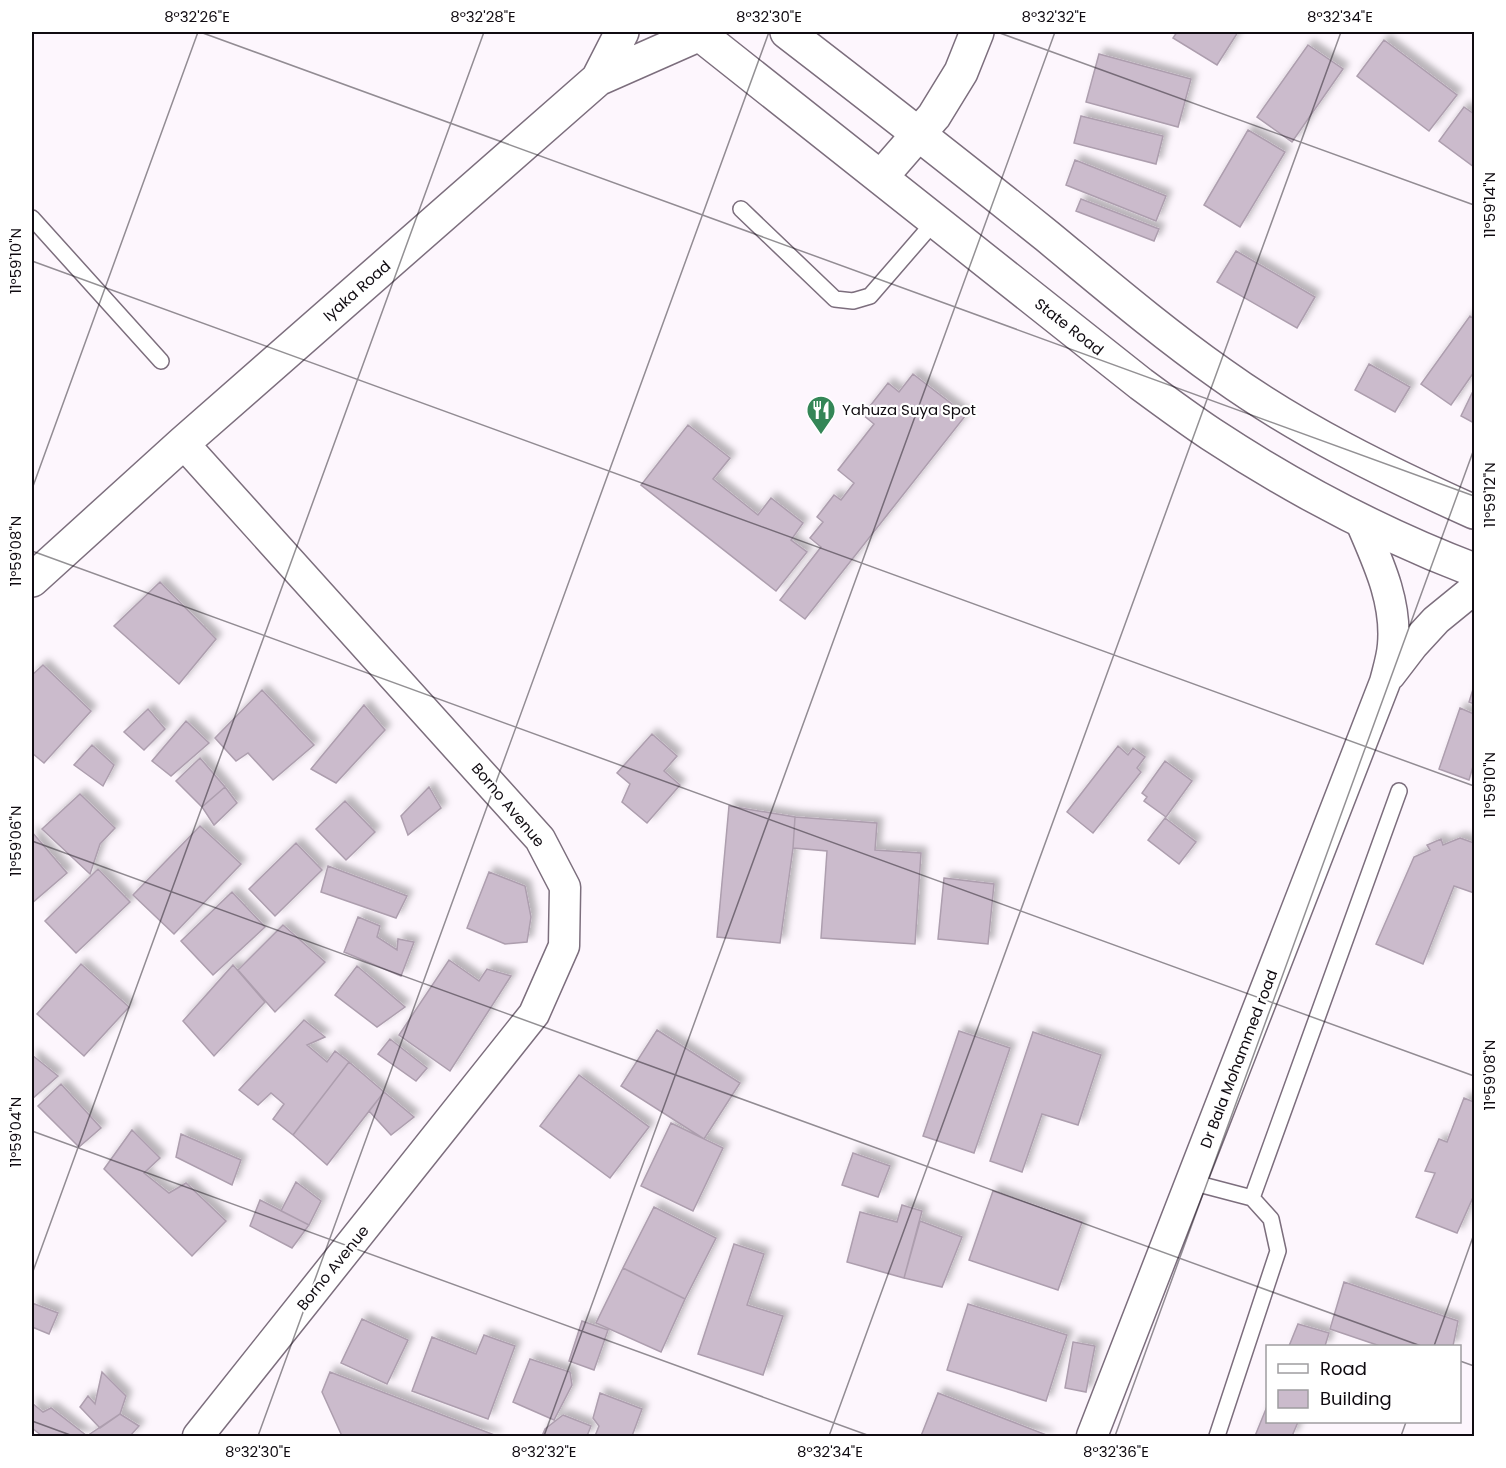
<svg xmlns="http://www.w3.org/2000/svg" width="1506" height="1468" viewBox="0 0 1506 1468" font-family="Poppins,sans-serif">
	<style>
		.building { fill: #cbbbcc; stroke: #ad9eae; stroke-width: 1.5; filter: url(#shadow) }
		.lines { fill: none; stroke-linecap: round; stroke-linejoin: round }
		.lane-casing { stroke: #7c6e7d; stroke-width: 18 }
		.street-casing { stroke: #7c6e7d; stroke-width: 33 }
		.secondary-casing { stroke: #7c6e7d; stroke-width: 36 }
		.primary-casing { stroke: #7c6e7d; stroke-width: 36 }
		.lane { stroke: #fff; stroke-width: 15 }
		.street { stroke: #fff; stroke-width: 30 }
		.secondary { stroke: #fff; stroke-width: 33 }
		.primary { stroke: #fff; stroke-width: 33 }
		.ticks { fill: none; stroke: #100b11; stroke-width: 1.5; stroke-opacity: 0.45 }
		.labels { text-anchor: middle; stroke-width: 4.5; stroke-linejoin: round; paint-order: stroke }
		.street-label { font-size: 15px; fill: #100b11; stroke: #fff }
		.poi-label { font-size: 15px; fill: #100b11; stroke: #fff; text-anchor: start }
		.neatline { fill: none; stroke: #100b11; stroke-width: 2 }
		.ticks-label { font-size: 15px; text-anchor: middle; fill: #100b11 }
	</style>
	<defs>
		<filter id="shadow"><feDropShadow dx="5.5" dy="-5.5" stdDeviation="3" flood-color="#0004"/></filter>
	</defs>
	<rect width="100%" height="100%" fill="#fdf6fd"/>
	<path class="building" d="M1177 32H1238L1217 65 1173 38Z
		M1384 40 1457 95 1429 131 1357 76Z
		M1308 45 1343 69 1292 142 1257 117Z
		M1099 54 1191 79 1178 127 1086 102Z
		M1464 107 1474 114V167L1439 141Z
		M1081 116 1163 136 1156 164 1074 143Z
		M1248 130 1285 152 1240 227 1204 205Z
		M1075 160 1166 196 1156 221 1066 185Z
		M1081 199 1159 229 1154 241 1076 211Z
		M1236 251 1315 297 1297 328 1217 282Z
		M1470 316 1474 319V372L1451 405 1421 384Z
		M1369 364 1410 387 1395 412 1355 390Z
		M913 374 966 415 805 619 780 600 821 547 810 538 823 522 817 517 834 495 841 500 854 483 838 470 874 424 863 415 888 383 899 392Z
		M1474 389V423L1461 416Z
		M688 425 730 458 713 479 758 515 771 498 803 523 791 540 807 552 776 591 641 485Z
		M160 582 216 639 179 684 114 626Z
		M43 665 91 711 44 763 32 753V675Z
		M1474 686V704L1469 702Z
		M262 690 314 745 273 780 248 753 236 761 215 738Z
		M364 705 385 730 336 783 311 769Z
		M1460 708 1474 714V763L1469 780 1439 769Z
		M148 709 165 729 144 750 124 732Z
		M186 721 209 743 171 776 152 761Z
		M652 734 677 756 664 771 680 785 647 823 622 802 630 784 617 773Z
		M92 745 114 765 103 786 74 765Z
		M1118 746 1128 755 1133 748 1145 757 1137 768 1141 772 1093 833 1067 812Z
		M200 758 225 787 202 807 176 781Z
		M1165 761 1192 781 1166 817 1144 801 1147 797 1142 793Z
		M225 787 237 803 214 825 202 807Z
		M429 787 441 808 408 835 401 816Z
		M80 794 115 828 100 844 90 874 42 829Z
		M345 801 375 832 346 860 316 829Z
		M729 806 795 817 793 848 780 943 717 937Z
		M795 817 877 823 875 850 921 853 915 944 821 938 827 851 793 848Z
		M1165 818 1196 842 1179 864 1148 840Z
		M200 826 241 864 174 934 133 895Z
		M32 832 67 873 32 903Z
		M1460 838 1474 843V893L1454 886 1423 964 1376 944 1414 857 1430 850 1427 845 1441 839 1443 845Z
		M296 843 322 870 275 916 249 889Z
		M328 866 407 896 396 918 321 892Z
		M98 869 130 902 76 953 45 921Z
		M489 872 525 886 531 917 527 942 505 944 467 928Z
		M944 878 994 884 988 944 938 939Z
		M232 892 265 927 213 975 181 941Z
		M358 917 380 926 377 937 397 950 398 939 414 942 401 976 344 952Z
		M283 925 325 962 275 1012 238 970Z
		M449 960 479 981 487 969 511 976 450 1071 399 1035Z
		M81 964 129 1007 84 1056 37 1014Z
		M233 965 265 1002 214 1056 183 1021Z
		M357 966 405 1007 377 1027 335 995Z
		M304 1020 325 1037 307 1045 327 1062 335 1051 349 1062 293 1135 273 1119 284 1104 271 1093 258 1105 239 1090Z
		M657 1030 740 1083 704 1139 621 1086Z
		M959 1031 1010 1048 974 1153 923 1136Z
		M1033 1032 1101 1055 1078 1125 1042 1114 1022 1172 990 1161Z
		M390 1039 427 1068 416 1081 378 1054Z
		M32 1055 58 1076 32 1099Z
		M349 1062 384 1092 327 1165 293 1135Z
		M579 1075 649 1127 610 1178 540 1126Z
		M61 1084 101 1128 79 1147 38 1106Z
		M384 1092 414 1117 391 1135 369 1111Z
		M1464 1098 1474 1102V1195L1457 1233 1416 1217 1435 1173 1425 1171 1439 1139 1447 1142Z
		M671 1123 723 1148 693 1211 641 1186Z
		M132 1130 160 1158 144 1173 169 1193 186 1183 226 1221 192 1256 104 1169Z
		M181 1134 241 1160 232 1185 176 1157Z
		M853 1153 890 1166 878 1197 842 1185Z
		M296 1182 321 1201 309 1225 281 1211Z
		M993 1191 1082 1222 1058 1290 969 1260Z
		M260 1200 309 1225 292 1248 250 1226Z
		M902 1205 922 1211 904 1278 847 1262 860 1212 897 1222Z
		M654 1207 716 1238 685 1299 623 1268Z
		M920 1221 962 1237 942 1287 904 1278Z
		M734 1244 764 1254 747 1305 783 1316 763 1375 698 1354Z
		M623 1268 685 1299 661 1352 596 1323Z
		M1344 1282 1458 1321 1453 1346H1380L1330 1329Z
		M32 1303 58 1313 49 1334 32 1327Z
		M968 1304 1067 1335 1046 1401 947 1370Z
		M362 1319 408 1340 387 1384 341 1363Z
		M582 1321 608 1330 594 1370 569 1361Z
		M1298 1324 1329 1333 1325 1346H1289Z
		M484 1335 515 1346 488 1419 412 1391 432 1337 476 1354Z
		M1073 1342 1095 1346 1086 1392 1065 1388Z
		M530 1359 570 1372 572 1385 554 1420 513 1402Z
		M102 1372 126 1396 120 1414 100 1428 80 1407 88 1396 95 1404Z
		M330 1372 497 1436H342L322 1392Z
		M600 1393 642 1409 632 1436H595L599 1426 593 1418Z
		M938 1393 1049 1436H921Z
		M32 1403 43 1412 51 1408 87 1436H42L32 1428Z
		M1268 1404V1422H1298L1292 1436H1255Z
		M120 1414 139 1426 130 1436H87Z
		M563 1415 591 1426 587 1436H542L545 1429Z"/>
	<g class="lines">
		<g class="lane-casing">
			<path id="lane" d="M741 209 835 299 853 301 870 296 935 221
				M32 218 161 361
				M1191 1182 1252 1198 1271 1219 1278 1251 1217 1436
				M1252 1198 1399 791"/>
		</g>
		<g class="street-casing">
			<path id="street" d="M183 443 540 839 565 887 564 946 534 1014 198 1436
				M1390 675 1413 645 1436 620 1474 589
				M1092 1436 1385 682C1388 670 1392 658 1393 645 1397 600 1377 560 1360 520"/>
		</g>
		<g class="secondary-casing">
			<path id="secondary" d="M598 79 622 32
				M881 177 934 116 961 72 977 32
				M32 580 183 443 598 79 700 34 703 32"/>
		</g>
		<g class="primary-casing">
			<path id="primary" d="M697 32 1141 384C1164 401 1187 418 1211 434 1293 488 1382 535 1474 570
				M787 32C874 99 961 167 1047 236 1104 283 1160 331 1221 374 1299 430 1387 473 1474 512"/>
		</g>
		<use href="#lane" class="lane"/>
		<use href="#street" class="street"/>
		<use href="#secondary" class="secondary"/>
		<use href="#primary" class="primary"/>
	</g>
	<path class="ticks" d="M200 32 1474 496M997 32 1474 205M32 261 1474 786M32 489 198 32M32 551 1474 1076M32 841 1421 1346M32 1131 870 1436M32 1274 484 32M1434 1346 1474 1234M1460 1361 1474 1366M32 1421 73 1436M258 1436 769 32M544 1436 1055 32M829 1436 1341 32M1115 1436 1474 449M1401 1436 1406 1422"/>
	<defs>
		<g id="restaurant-pin" transform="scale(1.5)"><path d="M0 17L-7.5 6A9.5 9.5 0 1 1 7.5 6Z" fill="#348657" stroke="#fff"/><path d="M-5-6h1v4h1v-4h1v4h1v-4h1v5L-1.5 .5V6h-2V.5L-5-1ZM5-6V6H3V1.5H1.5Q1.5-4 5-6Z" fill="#fff"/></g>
	</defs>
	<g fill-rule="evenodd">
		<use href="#restaurant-pin" x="821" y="410"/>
	</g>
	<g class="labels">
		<g class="street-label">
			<text transform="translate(357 291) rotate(-41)" y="5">Iyaka Road</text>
			<text transform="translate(1069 327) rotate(38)" y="5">State Road</text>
			<text transform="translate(508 805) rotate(50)" y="5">Borno Avenue</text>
			<text transform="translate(1239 1059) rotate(-69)" y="5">Dr Bala Mohammed road</text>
			<text transform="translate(333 1268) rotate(-51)" y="5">Borno Avenue</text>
		</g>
		<g class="poi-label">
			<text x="842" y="415">Yahuza Suya Spot</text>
		</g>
	</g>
	<rect width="1506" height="1468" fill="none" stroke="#ffffff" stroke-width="66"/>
	<rect x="1266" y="1345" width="195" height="78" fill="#ffffff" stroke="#9f9da0" stroke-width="1.5"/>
	<rect x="1278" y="1364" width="30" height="9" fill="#ffffff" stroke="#9f9da0" stroke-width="1.5"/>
	<text x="1320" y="1375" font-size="18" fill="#100b11">Road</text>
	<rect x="1278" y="1390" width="30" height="18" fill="#cbbbcc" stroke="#9f9da0" stroke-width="1.5"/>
	<text x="1320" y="1405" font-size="18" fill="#100b11">Building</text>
	<rect x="33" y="33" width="1440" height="1402" class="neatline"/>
	<g class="ticks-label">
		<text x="197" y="22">8°32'26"E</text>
		<text x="483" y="22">8°32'28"E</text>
		<text x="769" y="22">8°32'30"E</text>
		<text x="1054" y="22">8°32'32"E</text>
		<text x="1340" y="22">8°32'34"E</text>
		<text transform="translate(1490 205) rotate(-90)" y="5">11°59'14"N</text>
		<text transform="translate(16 261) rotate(-90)" y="5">11°59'10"N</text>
		<text transform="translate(1490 495) rotate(-90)" y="5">11°59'12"N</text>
		<text transform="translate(16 551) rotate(-90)" y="5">11°59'08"N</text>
		<text transform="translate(1490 785) rotate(-90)" y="5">11°59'10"N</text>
		<text transform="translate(16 841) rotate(-90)" y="5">11°59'06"N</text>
		<text transform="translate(1490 1075) rotate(-90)" y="5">11°59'08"N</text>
		<text transform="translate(16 1132) rotate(-90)" y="5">11°59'04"N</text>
		<text x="258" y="1457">8°32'30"E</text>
		<text x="544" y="1457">8°32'32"E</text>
		<text x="830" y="1457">8°32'34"E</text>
		<text x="1116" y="1457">8°32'36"E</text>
	</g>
</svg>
